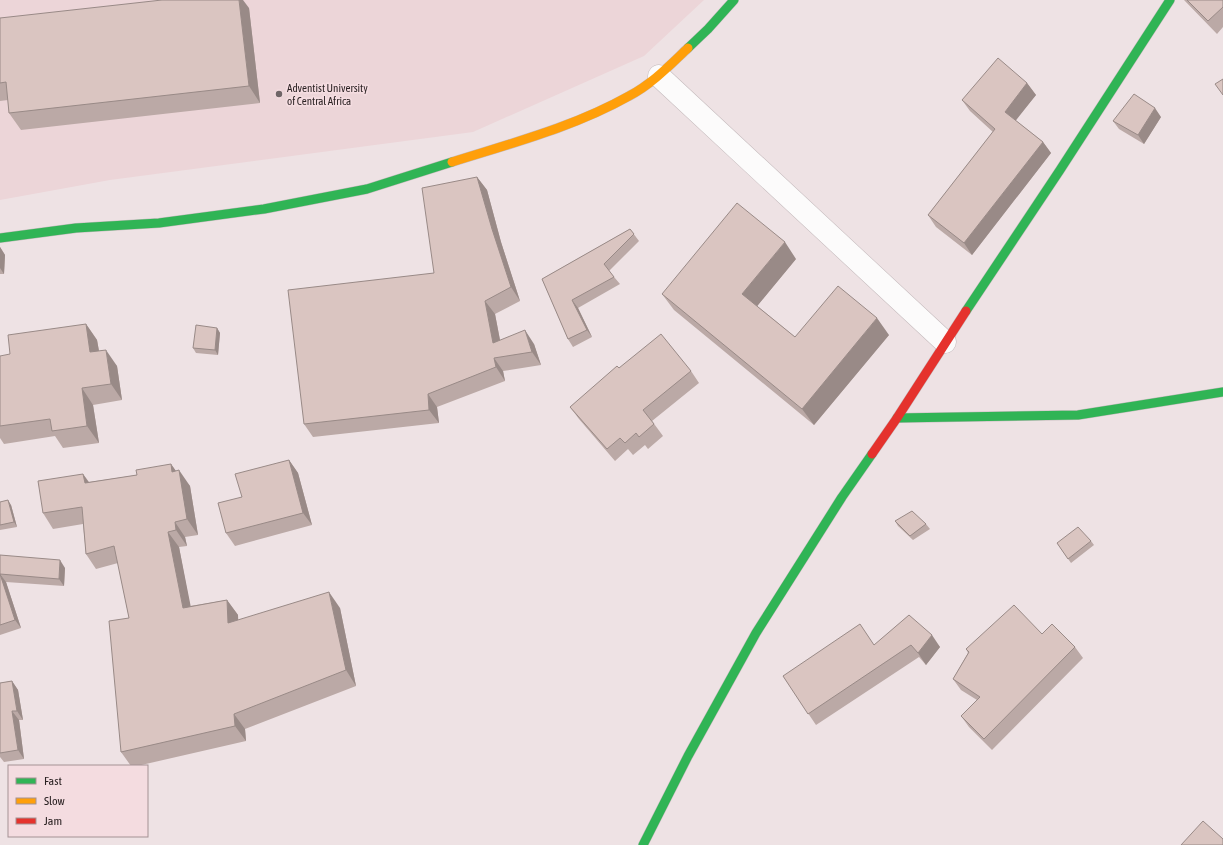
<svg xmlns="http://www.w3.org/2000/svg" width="1223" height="845" viewBox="0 0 1223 845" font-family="'Asap Condensed',sans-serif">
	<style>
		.built { fill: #ecd5d8 }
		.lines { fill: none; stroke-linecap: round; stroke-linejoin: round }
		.street-casing { stroke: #c4babc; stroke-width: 23 }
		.fast-casing { stroke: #c4babc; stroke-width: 10 }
		.slow-casing { stroke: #c4babc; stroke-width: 10 }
		.jam-casing { stroke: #c4babc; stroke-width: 10 }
		.street { stroke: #fcfbfb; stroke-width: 22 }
		.fast { stroke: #30b455; stroke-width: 9 }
		.slow { stroke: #ff9f0a; stroke-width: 9 }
		.jam { stroke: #e5322d; stroke-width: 9 }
		.wall { fill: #bba9a6 }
		.shaded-wall { fill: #998a87 }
		.building { fill: #dac5c1; stroke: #998a87 }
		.poi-dot { fill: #6f6567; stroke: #f4dce0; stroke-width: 1.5 }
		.labels { text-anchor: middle; stroke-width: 3.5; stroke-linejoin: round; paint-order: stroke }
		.poi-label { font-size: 11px; fill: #2b2223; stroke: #f4dce0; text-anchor: start }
	</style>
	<rect width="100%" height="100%" fill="#eee2e4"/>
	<path class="built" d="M0 0H704L644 56 473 132 110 180 0 200Z"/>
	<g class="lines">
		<g class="street-casing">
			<path id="street" d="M659 76 945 342"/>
		</g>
		<g class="fast-casing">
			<path id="fast" d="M688 48 708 29 734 0
				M0 238 76 228 159 223 264 209 367 189 452 162
				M966 311 1060 170 1170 0
				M897 418 1078 415 1223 392
				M643 845 688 756 756 633 842 497 872 454"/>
		</g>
		<g class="slow-casing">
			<path id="slow" d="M452 162C512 143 574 127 629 96 652 84 670 65 688 48"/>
		</g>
		<g class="jam-casing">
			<path id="jam" d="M872 454 897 418 966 311"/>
		</g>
		<use href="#street" class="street"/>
		<use href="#fast" class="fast"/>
		<use href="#slow" class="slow"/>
		<use href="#jam" class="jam"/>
	</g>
	<path class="wall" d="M1184 0H1223V27L1217 34Z
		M249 8 260 103 21 130 9 113 8 100 0 101V18Z
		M1027 83 1036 95 1015 120 1043 142 1051 153 972 255 936 227 928 215 993 132 970 111 962 100Z
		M1161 117 1144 144 1119 129 1113 121Z
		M477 177 487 190 501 242 520 301 495 314 500 340 534 344 541 365 503 371 505 381 437 407 439 423 313 437 304 424 434 273Z
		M630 229 639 241 609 271 620 284 578 308 592 337 573 347 568 339 542 279Z
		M0 247 5 255 4 274H0Z
		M796 259 757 306 795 337 889 335 814 425 674 310 662 294Z
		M86 324 97 340 99 351 117 366 122 400 93 405 99 443 63 448 55 436 4 444 0 438V426L10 354Z
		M217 328 220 333 218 355 196 353 193 348Z
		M619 368 691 371 699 383 652 421 663 436 648 449 645 445 633 455 628 449 615 461 579 419 570 407Z
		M289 460 298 473 312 525 235 546 226 533 242 497Z
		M171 464 176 471 190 486 198 535 185 537 187 546 179 547 190 606 227 600 238 615V620L340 608 356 686 245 729 246 741 137 766H131L121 752 129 618 118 563 96 569 86 554 83 524 53 529 43 513 83 474 89 482 137 475Z
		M0 502 11 505 17 527 0 530Z
		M895 521 926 524 930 529 913 540 898 526Z
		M1091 541 1094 545 1071 563 1057 543Z
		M0 555 65 568 64 586 6 582 21 628 0 635Z
		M909 615 940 647 926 665 919 657 816 725 783 676 875 645Z
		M1042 634 1075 647 1083 658 992 750 969 727 961 716 977 700 961 690 953 679 968 653 966 649Z
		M12 681 18 690 23 720H19L24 759 4 762 0 757V683Z"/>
	<path class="shaded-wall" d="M239 0H243L249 8 260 103 249 86Z
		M1027 83 1036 95 1013 124 1005 112Z
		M1155 108 1161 117 1144 144 1138 135Z
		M1043 142 1051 153 972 255 964 243Z
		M477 177 487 190 501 242 520 301 511 287 492 229Z
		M785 242 796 259 754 310 742 294Z
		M0 247 5 255 4 274 0 268Z
		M572 300 578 308 592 337 587 330Z
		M485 301 495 314 503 356 493 343Z
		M877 318 889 335 814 425 802 409Z
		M86 324 97 340 102 368 90 352Z
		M217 328 220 333 218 355 215 350Z
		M525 330 534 344 541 365 532 352Z
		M106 350 117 366 122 400 111 384Z
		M494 358 503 371 505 381 496 367Z
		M82 388 93 405 99 443 87 426Z
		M428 394 437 407 439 423 429 410Z
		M289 460 298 473 312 525 303 513Z
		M171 464 180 477 179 470 190 486 198 535 187 519 172 472Z
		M83 474 94 490 85 483Z
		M8 500 11 505 17 527 14 522Z
		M175 522 185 537 187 546 176 530Z
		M168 532 179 547 194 623 183 608Z
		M60 560 65 568 64 586 59 579Z
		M0 574 6 582 21 628 15 620Z
		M329 592 340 608 356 686 346 670Z
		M227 600 238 615 239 638 228 623Z
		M932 635 940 647 926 665 918 653Z
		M12 681 18 690 23 720 17 711Z
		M12 711 19 720 24 759 18 750Z
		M234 714 245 729 246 741 235 726Z"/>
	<path class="building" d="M162 0H239L249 86 9 113 6 82 0 83V18Z
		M1187 0H1223V7L1208 21Z
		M998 58 1027 83 1005 112 1043 142 964 243 928 215 995 129 962 100Z
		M1223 79V95L1215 84Z
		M1134 94 1155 108 1138 135 1113 121Z
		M477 177 492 229 511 287 485 301 493 343 525 330 532 352 494 358 496 367 428 394 429 410 304 424 288 290 434 273 422 188Z
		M737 203 785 242 742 294 795 337 838 286 877 318 802 409 662 294Z
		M630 229 634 234 604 264 614 277 572 300 587 330 568 339 542 279Z
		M86 324 90 352 106 350 111 384 82 388 87 426 52 431 50 419 0 426V356L10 354 8 335Z
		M196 325 217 328 215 350 193 348Z
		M661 334 691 371 643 410 654 424 639 437 636 433 625 443 620 438 607 449 570 407 617 366 619 368Z
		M289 460 303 513 226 533 218 503 242 497 235 474Z
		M171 464 172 472 179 470 187 519 175 522 176 530 168 532 183 608 227 600 228 623 329 592 346 670 234 714 235 726 121 752 109 621 129 618 114 546 86 554 82 507 43 513 38 481 83 474 85 483 137 475 136 470Z
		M8 500 14 522 0 525V502Z
		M912 511 926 524 910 536 895 521Z
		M1078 527 1091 541 1068 559 1057 543Z
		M0 555 60 560 59 579 0 574 15 620 0 625Z
		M1014 605 1042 634 1052 624 1075 647 984 739 961 716 980 697 953 679 969 652 966 649Z
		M909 615 932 635 918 653 911 645 808 714 783 676 860 624 874 645Z
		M12 681 17 711H12L18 750 0 753V683Z
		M1203 821 1223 839V845H1181Z"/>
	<circle class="poi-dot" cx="279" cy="94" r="4"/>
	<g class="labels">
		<g class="poi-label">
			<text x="287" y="92">Adventist University<tspan x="287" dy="13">of Central Africa</tspan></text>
		</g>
	</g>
	<rect x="8" y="765" width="140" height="72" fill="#f4dce0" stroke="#a49294"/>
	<rect x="16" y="778" width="20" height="6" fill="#30b455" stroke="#a49294"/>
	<text x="44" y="785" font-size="12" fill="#2b2223">Fast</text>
	<rect x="16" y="798" width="20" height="6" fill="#ff9f0a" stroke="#a49294"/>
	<text x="44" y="805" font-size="12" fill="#2b2223">Slow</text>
	<rect x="16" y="818" width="20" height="6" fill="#e5322d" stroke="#a49294"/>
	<text x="44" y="825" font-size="12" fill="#2b2223">Jam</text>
</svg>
